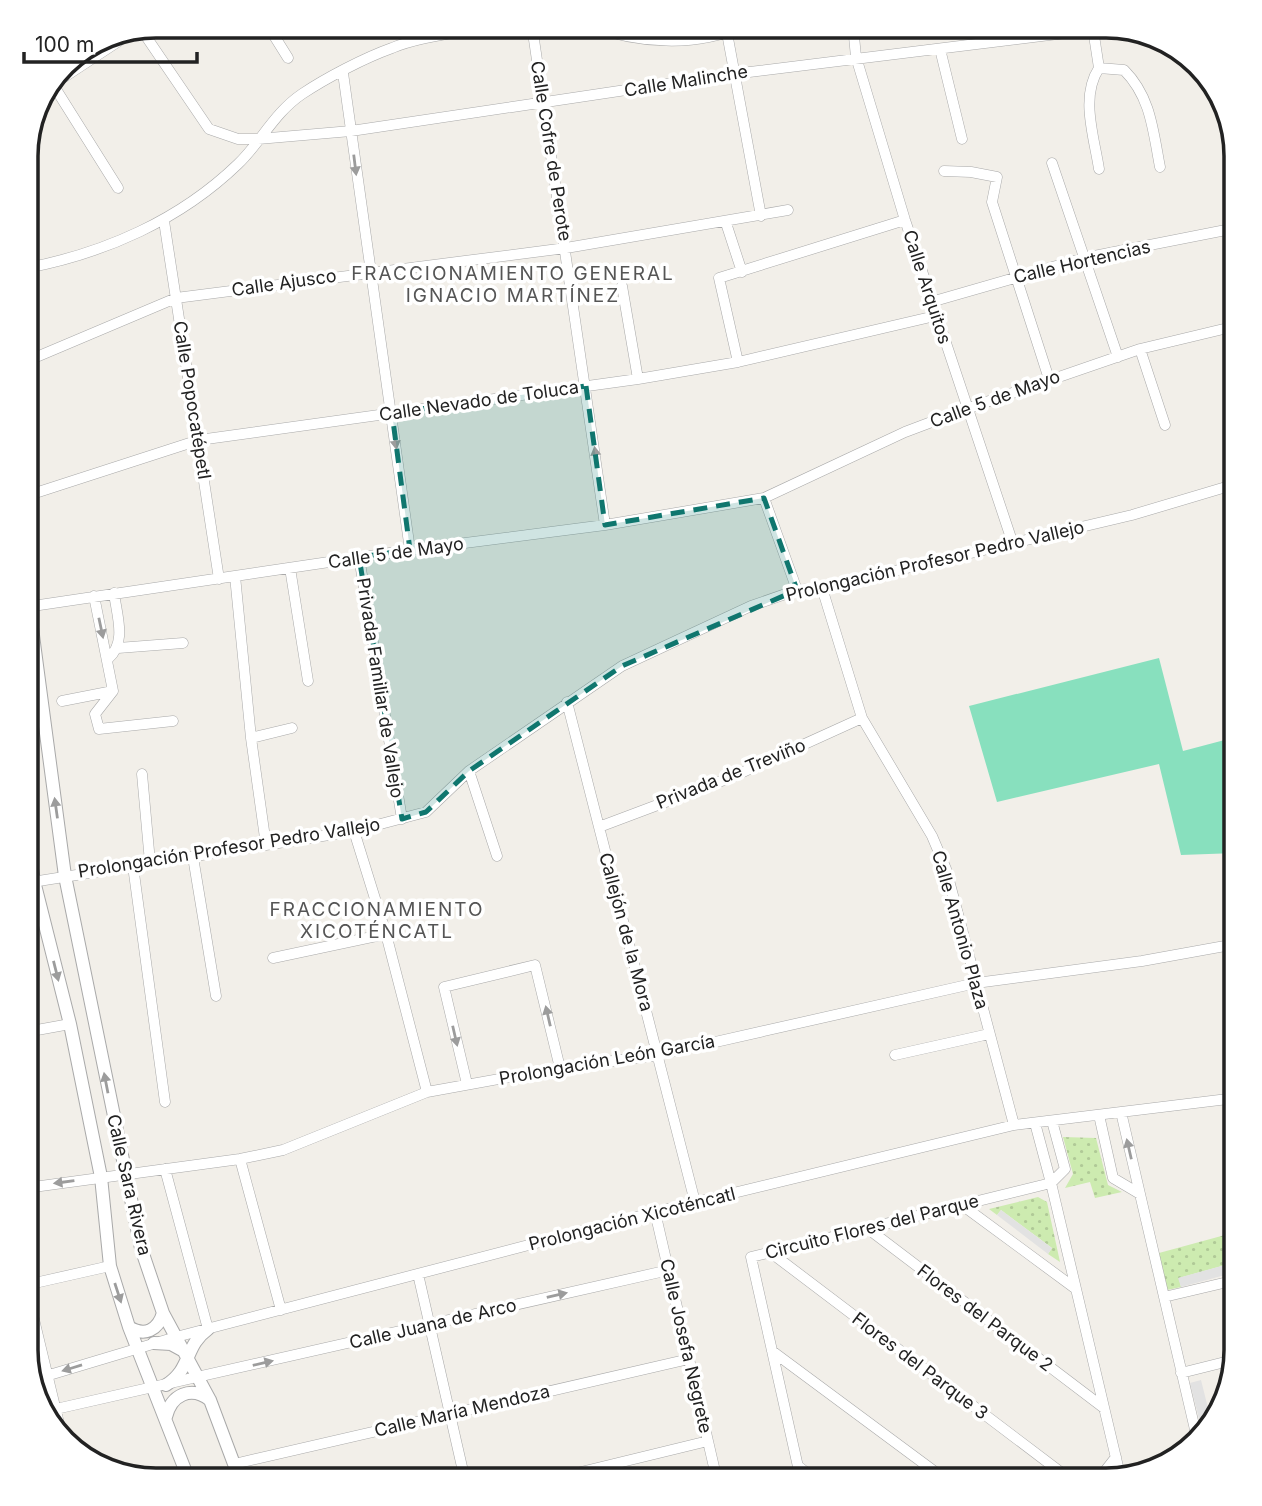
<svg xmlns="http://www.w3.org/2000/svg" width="1262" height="1506" viewBox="0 0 1262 1506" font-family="Inter,sans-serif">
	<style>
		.garden { fill: url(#garden-dots) }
		.pitch { fill: #88e0be }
		.parking { fill: #e2e2e2 }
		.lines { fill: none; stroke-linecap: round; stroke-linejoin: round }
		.minor-casing { stroke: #a9a9a9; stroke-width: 11 }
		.tertiary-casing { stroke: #a9a9a9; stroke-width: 14 }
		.minor { stroke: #fff; stroke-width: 10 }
		.tertiary { stroke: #fff; stroke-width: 12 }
		.oneway { fill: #9c9c9c }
		.marked { fill: #0f766e; fill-opacity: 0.2; stroke: #0f766e; stroke-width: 5; stroke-dasharray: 14 9; stroke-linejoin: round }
		.labels { text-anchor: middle; stroke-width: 7; stroke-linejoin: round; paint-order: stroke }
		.street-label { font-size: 18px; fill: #222; stroke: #fff }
		.neighbourhood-label { font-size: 19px; letter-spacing: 2px; fill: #555; stroke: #fff }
		.rim { fill: none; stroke: #222; stroke-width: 3.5 }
	</style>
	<defs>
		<pattern id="garden-dots" width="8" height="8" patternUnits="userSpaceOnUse" patternTransform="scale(1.75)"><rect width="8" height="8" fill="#cdebb0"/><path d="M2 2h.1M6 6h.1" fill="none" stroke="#b0c997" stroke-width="1.8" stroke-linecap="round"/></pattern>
	</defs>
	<rect width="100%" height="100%" fill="#f2efe9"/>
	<path class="garden" d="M1063 1137 1096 1138 1108 1185 1122 1192 1095 1198 1090 1182 1065 1188 1073 1174Z
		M1038 1197 1047 1202 1060 1262 1048 1254 1052 1248 1001 1210 997 1215 989 1209Z
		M1236 1232V1262L1179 1278 1181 1287 1167 1290 1159 1253Z"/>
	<path class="pitch" d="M1159 658 1183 751 1236 737V853L1181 855 1159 764 997 802 969 706Z"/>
	<path class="parking" d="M1001 1210 1052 1248 1048 1254 997 1215Z
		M1236 1262V1272L1181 1287 1178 1278Z
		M1201 1380 1211 1420 1202 1431 1190 1383Z"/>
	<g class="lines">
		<g class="minor-casing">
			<path id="minor" d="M268 26 288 58
				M532 26 605 525
				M591 26C637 43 696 48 742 26
				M853 26 856 57 905 220 1013 544
				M1093 29 1099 68C1080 97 1094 136 1099 169
				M143 32 209 129 238 139H258L351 131 733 74 1114 27
				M727 33 761 216
				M940 49 962 139
				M1099 68 1124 70C1151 97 1153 131 1160 167
				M343 73 410 550
				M52 83 118 188
				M49 87 119 41
				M1052 163 1118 357
				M944 171 971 172 997 177 992 202 1049 379
				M164 221 219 579
				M726 223 742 272
				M27 268C105 253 180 220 238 164 261 142 274 113 302 94 326 78 364 58 392 48 422 36 459 33 490 26
				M622 286 638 379
				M931 302 1084 258 1236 228
				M1232 327 1236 347
				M1140 349 1165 425
				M27 361 176 298 566 248 788 210
				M738 362 719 278 905 220
				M26 496 199 440 638 379 738 362 935 316
				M764 498 797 590
				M359 557 402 819
				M290 568 308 681
				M235 576 251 738 266 845
				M822 588 862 718 932 836 946 869 1014 1125
				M94 596 113 691 95 714 99 729 173 721
				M26 607 410 550 605 525 764 498 905 432 966 409 1140 349 1236 326
				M118 648 183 643
				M108 659C127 642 117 617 114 593
				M62 701 113 691
				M567 702 695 1202
				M251 738 292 728
				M469 771 497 856
				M142 774 150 862
				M599 827 732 777 862 718
				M354 831 386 934 427 1092
				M193 857 216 996
				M133 866 165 1102
				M26 883 354 831 426 812 469 771 622 666 751 606 797 590 822 588 1132 515 1236 484
				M273 958 386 934
				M26 1032 70 1024
				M895 1055 989 1034
				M467 1084 444 987 535 965 560 1068
				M1099 1115 1113 1178 1140 1194 1121 1112
				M1035 1123 1051 1183 1065 1169 1052 1121
				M240 1159 281 1310
				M165 1169 208 1329
				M26 1188 240 1159 283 1150 427 1092 560 1068 658 1055 976 983 1142 961 1236 944
				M1140 1194 1197 1438
				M962 1205 1076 1289
				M655 1212 717 1480
				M867 1228 1104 1408
				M770 1252 1071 1480
				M418 1274 465 1480
				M26 1285 110 1266
				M26 1286 62 1436
				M1164 1297 1236 1280
				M772 1351 946 1480
				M1181 1373 1233 1360
				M36 1379 176 1337 655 1212 1014 1125 1236 1098
				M47 1411 669 1270
				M234 1464 689 1359
				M798 1466 816 1480
				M164 1480 187 1475
				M548 1480 708 1441
				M801 1480 751 1257 1051 1183 1120 1475
				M1098 1480 1116 1457"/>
		</g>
		<g class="tertiary-casing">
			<path id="tertiary" d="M26 611 32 628 65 876 141 1248 163 1313 210 1400 240 1480
				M26 833 34 881 70 1024 101 1177 110 1266 129 1327 189 1480
				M129 1327C145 1337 158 1330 163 1313
				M154 1343 171 1344 182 1350
				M166 1385C192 1369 184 1346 208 1329
				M166 1417C171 1395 191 1385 210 1400"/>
		</g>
		<use href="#minor" class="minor"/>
		<use href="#tertiary" class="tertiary"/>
	</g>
	<defs><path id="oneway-solid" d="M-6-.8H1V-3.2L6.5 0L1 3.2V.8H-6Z" transform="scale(1.75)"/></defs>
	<g class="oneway">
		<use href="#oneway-solid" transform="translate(355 165) rotate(83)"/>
		<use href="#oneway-solid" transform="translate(395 439) rotate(82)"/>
		<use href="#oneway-solid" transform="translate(596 457) rotate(-98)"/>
		<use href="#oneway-solid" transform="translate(101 628) rotate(78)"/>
		<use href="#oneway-solid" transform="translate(56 808) rotate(-98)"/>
		<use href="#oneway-solid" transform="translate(56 971) rotate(76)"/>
		<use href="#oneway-solid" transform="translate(548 1016) rotate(-103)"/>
		<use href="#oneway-solid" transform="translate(455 1036) rotate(77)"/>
		<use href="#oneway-solid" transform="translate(106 1083) rotate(-101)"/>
		<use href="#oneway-solid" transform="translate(1129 1149) rotate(-103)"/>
		<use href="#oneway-solid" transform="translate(64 1182) rotate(172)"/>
		<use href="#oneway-solid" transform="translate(118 1293) rotate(72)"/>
		<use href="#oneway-solid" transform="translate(557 1295) rotate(-13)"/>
		<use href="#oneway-solid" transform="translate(263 1363) rotate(-13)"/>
		<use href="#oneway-solid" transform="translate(72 1368) rotate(163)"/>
	</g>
	<path class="marked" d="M586 386 605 525 764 498 797 590 622 666 469 771 426 812 402 819 359 557 410 550 392 413Z"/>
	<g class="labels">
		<g class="street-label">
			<text transform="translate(686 81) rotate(-9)" y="6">Calle Malinche</text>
			<text transform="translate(551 151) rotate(81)" y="6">Calle Cofre de Perote</text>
			<text transform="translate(1082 262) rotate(-13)" y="6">Calle Hortencias</text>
			<text transform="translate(284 283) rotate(-8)" y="6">Calle Ajusco</text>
			<text transform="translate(927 287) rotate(72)" y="6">Calle Arquitos</text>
			<text transform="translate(995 399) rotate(-20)" y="6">Calle 5 de Mayo</text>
			<text transform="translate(192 400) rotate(81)" y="6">Calle Popocatépetl</text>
			<text transform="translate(479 401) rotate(-8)" y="6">Calle Nevado de Toluca</text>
			<text transform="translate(396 553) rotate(-8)" y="6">Calle 5 de Mayo</text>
			<text transform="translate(935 561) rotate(-13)" y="6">Prolongación Profesor Pedro Vallejo</text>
			<text transform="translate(380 688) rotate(81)" y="6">Privada Familiar de Vallejo</text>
			<text transform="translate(731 774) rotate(-22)" y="6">Privada de Treviño</text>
			<text transform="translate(229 848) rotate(-9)" y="6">Prolongación Profesor Pedro Vallejo</text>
			<text transform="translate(960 930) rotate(74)" y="6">Calle Antonio Plaza</text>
			<text transform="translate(626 932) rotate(75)" y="6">Callejón de la Mora</text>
			<text transform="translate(607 1060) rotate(-10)" y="6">Prolongación León García</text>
			<text transform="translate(129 1185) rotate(77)" y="6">Calle Sara Rivera</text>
			<text transform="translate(632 1219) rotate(-14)" y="6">Prolongación Xicoténcatl</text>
			<text transform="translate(872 1227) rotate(-14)" y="6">Circuito Flores del Parque</text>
			<text transform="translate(985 1318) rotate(37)" y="6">Flores del Parque 2</text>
			<text transform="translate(433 1324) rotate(-13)" y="6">Calle Juana de Arco</text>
			<text transform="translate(686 1346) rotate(77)" y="6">Calle Josefa Negrete</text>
			<text transform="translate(920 1366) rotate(37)" y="6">Flores del Parque 3</text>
			<text transform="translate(462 1411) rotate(-13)" y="6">Calle María Mendoza</text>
		</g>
		<g class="neighbourhood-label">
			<text x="513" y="280">FRACCIONAMIENTO GENERAL<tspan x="513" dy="22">IGNACIO MARTÍNEZ</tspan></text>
			<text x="377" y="916">FRACCIONAMIENTO<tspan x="377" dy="22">XICOTÉNCATL</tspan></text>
		</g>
	</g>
	<path d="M0 0H1262V1506H0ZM156 38H1106A118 118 0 0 1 1224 156V1350A118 118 0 0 1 1106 1468H156A118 118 0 0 1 38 1350V156A118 118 0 0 1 156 38Z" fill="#fff" fill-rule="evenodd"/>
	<path class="rim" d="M156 38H1106A118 118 0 0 1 1224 156V1350A118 118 0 0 1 1106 1468H156A118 118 0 0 1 38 1350V156A118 118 0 0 1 156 38Z"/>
	<path d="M24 52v10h173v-10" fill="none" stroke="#222222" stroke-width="3.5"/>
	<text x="35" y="52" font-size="21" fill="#222222" stroke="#ffffff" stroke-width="5" paint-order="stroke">100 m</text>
</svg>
